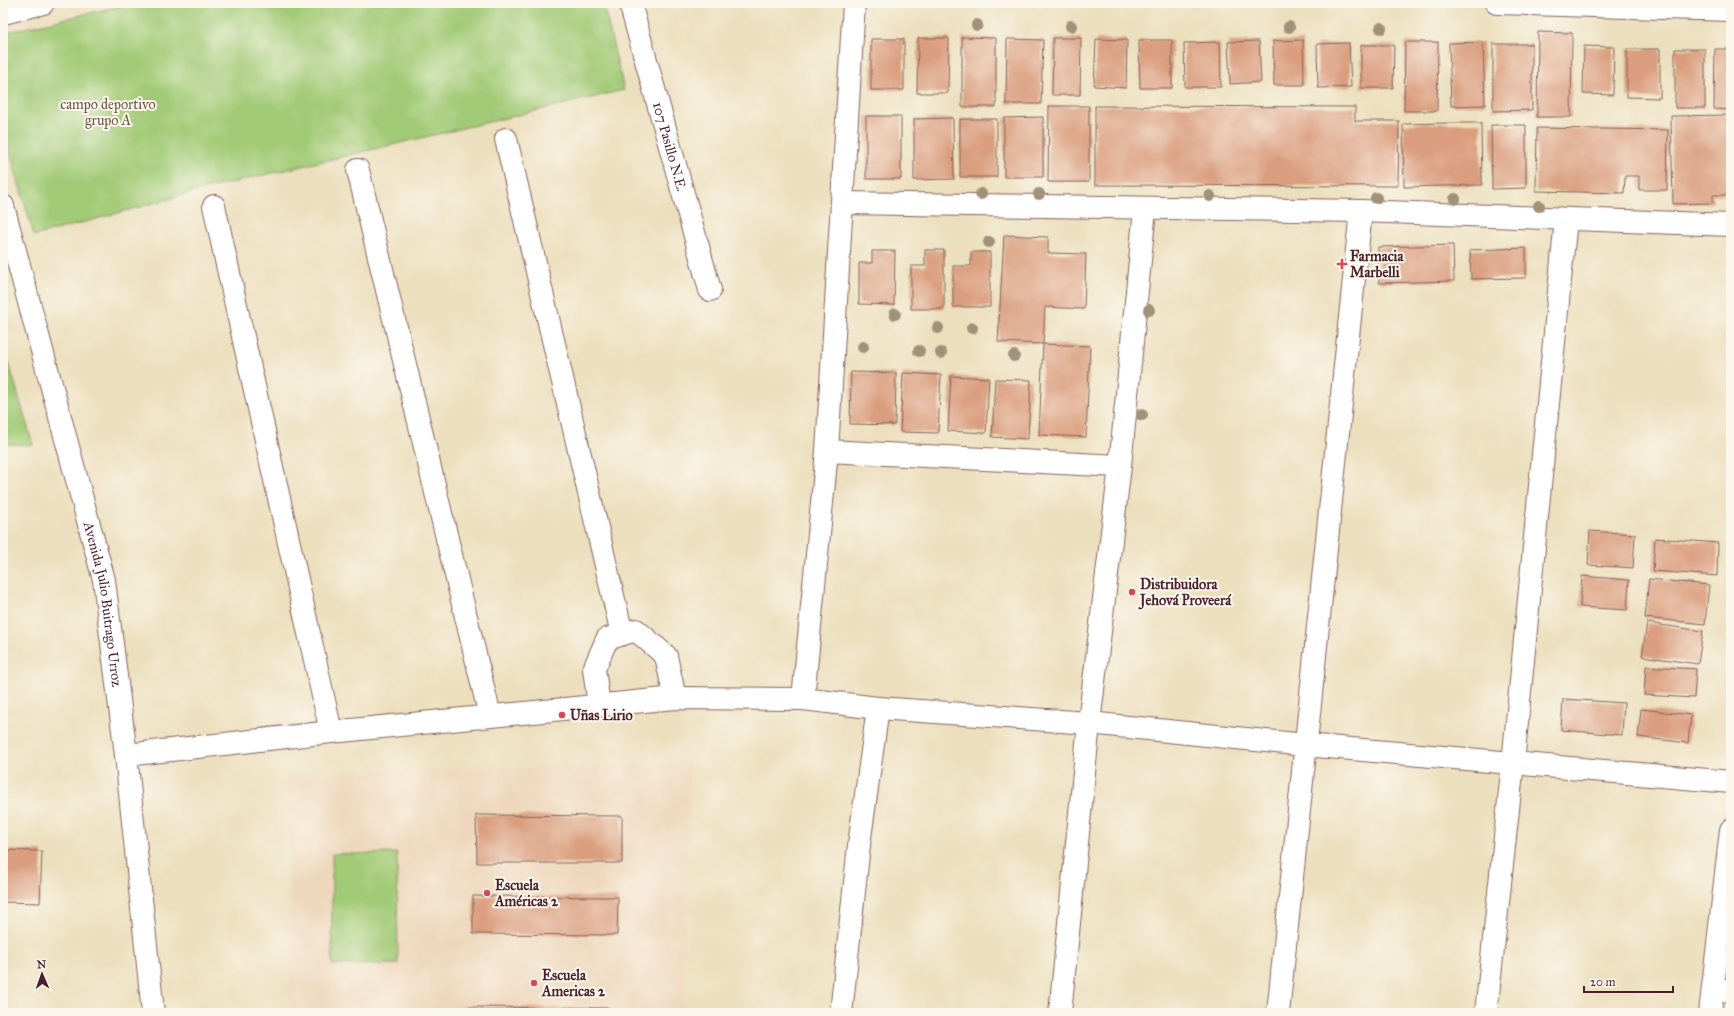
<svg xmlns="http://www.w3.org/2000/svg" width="1734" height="1016" viewBox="0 0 1734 1016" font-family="'IM FELL Great Primer',serif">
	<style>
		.built { fill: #eed7bb }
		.green { fill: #a1ca76; stroke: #767450 }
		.building { fill: #da9d7e }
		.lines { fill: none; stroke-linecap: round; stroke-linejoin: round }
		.street-casing { stroke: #83625e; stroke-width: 24 }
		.street { stroke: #fff; stroke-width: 22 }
		.tree { fill: #a19179 }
		.poi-dot { fill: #d1495b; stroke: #fbf7ec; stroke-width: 1.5 }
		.labels { text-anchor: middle; stroke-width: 4; stroke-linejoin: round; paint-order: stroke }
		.park-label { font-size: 14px; fill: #645242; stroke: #fbf7ec }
		.street-label { font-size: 14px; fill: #4a1f2b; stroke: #fbf7ec }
		.poi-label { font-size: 14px; font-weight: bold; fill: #4a1f2b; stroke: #fbf7ec; text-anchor: start }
	</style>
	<rect width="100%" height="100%" fill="#fbf7ec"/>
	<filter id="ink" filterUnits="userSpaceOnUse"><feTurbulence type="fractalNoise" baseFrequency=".025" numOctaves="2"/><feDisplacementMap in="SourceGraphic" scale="8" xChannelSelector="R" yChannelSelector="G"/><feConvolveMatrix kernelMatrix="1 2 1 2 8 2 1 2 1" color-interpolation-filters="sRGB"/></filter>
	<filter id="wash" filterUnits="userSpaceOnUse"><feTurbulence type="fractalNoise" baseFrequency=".012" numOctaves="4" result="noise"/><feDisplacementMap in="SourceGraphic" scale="16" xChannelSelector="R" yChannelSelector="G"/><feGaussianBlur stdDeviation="0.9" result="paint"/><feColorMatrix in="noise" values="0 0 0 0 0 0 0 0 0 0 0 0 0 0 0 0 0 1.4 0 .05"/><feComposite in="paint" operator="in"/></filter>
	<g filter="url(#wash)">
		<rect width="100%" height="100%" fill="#ecdfbd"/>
		<path class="built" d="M690 763 682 1013H290L288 774Z"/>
		<path class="green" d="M133 3H603L624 90 205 189 34 236 3 128V33Z
			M3 343 33 445 3 444Z
			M397 853 398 964 332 965V854Z"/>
		<g id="blocks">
			<path class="building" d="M1538 32 1572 33 1571 117H1537Z
				M962 37 996 38V107H962Z
				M918 38H949L948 93H917Z
				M1053 38H1081L1080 95H1052Z
				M871 39H904V90H871Z
				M1007 39 1043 40 1041 104H1006Z
				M1096 39 1127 40 1126 88 1094 86Z
				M1139 40H1172V88H1140Z
				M1303 40 1304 85H1274L1273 41Z
				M1259 41 1261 82 1230 84 1228 42Z
				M1220 42 1221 87H1185L1184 43Z
				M1405 42H1438L1437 111H1404Z
				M1483 42 1485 105 1451 106 1449 43Z
				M1349 43 1351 87 1318 88 1317 44Z
				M1493 44H1532V110L1493 111Z
				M1361 45H1394L1393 88H1361Z
				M1584 46 1614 47 1613 95 1583 94Z
				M1627 49H1660V98L1627 97Z
				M1675 49H1705V108H1675Z
				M1715 49H1731V110L1714 109Z
				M1049 106H1089V182H1048Z
				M1095 106 1355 107V121H1399L1398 186 1095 185Z
				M1731 115V195H1713V203L1673 204 1671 116Z
				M866 116H901V179H866Z
				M1043 117V177H1004V118Z
				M953 118 954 179 914 180V119Z
				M960 119H997V177H960Z
				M1447 123H1481L1482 185 1404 187 1403 124Z
				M1491 125H1526V188L1492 189Z
				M1537 128 1668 130 1667 190H1639V176H1625L1624 193 1536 191Z
				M1004 235 1048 237V253L1086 254 1084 309 1045 307 1043 344 998 342Z
				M1453 245 1454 281 1379 283 1378 247Z
				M1526 248V278L1471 279 1470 250Z
				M925 250H944V309H911V266H925Z
				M872 251H895L894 305 859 304V263H872Z
				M971 252H990V307H953V266H971Z
				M1043 344 1090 346 1086 437 1039 435Z
				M851 372 896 373 895 425 850 424Z
				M903 373 941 375 938 433 900 432Z
				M951 376 989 378 986 433 948 431Z
				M995 379 1031 380 1028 439 992 437Z
				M1590 531 1635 534 1633 568 1588 565Z
				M1655 538 1718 543 1717 576 1653 571Z
				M1582 576 1629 580 1627 610 1580 607Z
				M1649 579 1709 585 1705 624 1645 618Z
				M1647 623 1703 631 1698 664 1642 656Z
				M1646 666 1696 669 1694 698 1644 695Z
				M1563 699 1624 703 1622 735 1561 730Z
				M1641 709 1691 715 1688 743 1638 737Z
				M476 815 622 816V863H477Z
				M3 850 42 851 40 903 3 902Z
				M473 896 618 897 617 935 473 934Z
				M465 1007 609 1008V1013H465Z"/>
		</g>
	</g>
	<g filter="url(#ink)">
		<use href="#blocks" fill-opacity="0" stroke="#83625e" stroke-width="1"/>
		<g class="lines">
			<g class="street-casing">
				<g id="street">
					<path id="s1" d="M630 3 710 290"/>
					<path d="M1497 3 1731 10"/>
					<path d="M3 13 43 3"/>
					<path d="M506 139 622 634"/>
					<path d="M358 170 490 716"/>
					<path d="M842 203 1361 211 1731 225"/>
					<path id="s2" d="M3 206 104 580 126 755 153 1013"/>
					<path d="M214 206 331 732"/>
					<path d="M827 451 1120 466"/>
					<path d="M803 699 827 451 854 3"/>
					<path d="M599 705 594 669 607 639 636 630 666 656 675 698"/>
					<path d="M126 755 331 732 675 698 803 699 878 708 1089 723 1305 745 1731 782"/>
					<path d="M1713 989 1731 991"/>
					<path d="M841 1013 859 845 878 708"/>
					<path d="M1060 1013 1089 723 1120 466 1145 209"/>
					<path d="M1278 1013 1361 211"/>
					<path d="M1486 1013 1513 763 1566 219"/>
					<path d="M1710 1013 1731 830"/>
				</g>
			</g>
			<use href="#street" class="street"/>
		</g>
		<g class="tree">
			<circle cx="977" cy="25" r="6"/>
			<circle cx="1071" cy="26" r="6"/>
			<circle cx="1289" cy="27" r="6"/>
			<circle cx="1381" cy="28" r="6"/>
			<circle cx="981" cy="194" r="6"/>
			<circle cx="1039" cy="194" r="6"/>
			<circle cx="1210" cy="196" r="6"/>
			<circle cx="1376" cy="198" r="6"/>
			<circle cx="1455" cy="199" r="6"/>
			<circle cx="1539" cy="206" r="6"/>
			<circle cx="989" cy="242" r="6"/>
			<circle cx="1149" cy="310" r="6"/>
			<circle cx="895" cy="314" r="6"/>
			<circle cx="938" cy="328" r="6"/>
			<circle cx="972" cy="328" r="6"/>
			<circle cx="863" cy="347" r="6"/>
			<circle cx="919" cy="351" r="6"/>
			<circle cx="941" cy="353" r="6"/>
			<circle cx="1014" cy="356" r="6"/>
			<circle cx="1142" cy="415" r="6"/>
		</g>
	</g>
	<g class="poi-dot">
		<path d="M1340 258h4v4h4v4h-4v4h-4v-4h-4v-4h4z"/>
		<circle cx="1132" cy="592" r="4"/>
		<circle cx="562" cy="715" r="4"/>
		<circle cx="487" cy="893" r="4"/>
		<circle cx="534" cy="983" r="4"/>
	</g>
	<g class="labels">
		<g class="park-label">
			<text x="108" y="109">campo deportivo<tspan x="108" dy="16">grupo A</tspan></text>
		</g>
		<g class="street-label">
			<text dy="5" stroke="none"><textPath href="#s1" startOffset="149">107 Pasillo N.E.</textPath></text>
			<text dy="5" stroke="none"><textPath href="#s2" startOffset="411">Avenida Julio Buitrago Urroz</textPath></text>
		</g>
		<g class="poi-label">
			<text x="1350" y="261">Farmacia<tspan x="1350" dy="16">Marbelli</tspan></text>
			<text x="1140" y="589">Distribuidora<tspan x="1140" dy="16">Jehová Proveerá</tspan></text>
			<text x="570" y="720">Uñas Lirio</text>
			<text x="495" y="890">Escuela<tspan x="495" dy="16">Américas 2</tspan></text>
			<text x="542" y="980">Escuela<tspan x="542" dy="16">Americas 2</tspan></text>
		</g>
	</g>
	<rect width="1734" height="1016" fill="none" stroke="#fbf7ec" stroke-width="16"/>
	<g transform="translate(42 974) rotate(358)" stroke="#fbf7ec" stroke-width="3" paint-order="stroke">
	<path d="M0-3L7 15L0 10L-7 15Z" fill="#4a1f2b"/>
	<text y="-6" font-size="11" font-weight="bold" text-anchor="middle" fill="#4a1f2b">N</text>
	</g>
	<path d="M1584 986v6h89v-6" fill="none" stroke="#4a1f2b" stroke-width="2"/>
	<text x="1590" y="986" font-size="12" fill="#4a1f2b" stroke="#fbf7ec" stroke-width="3" paint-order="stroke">20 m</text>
</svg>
